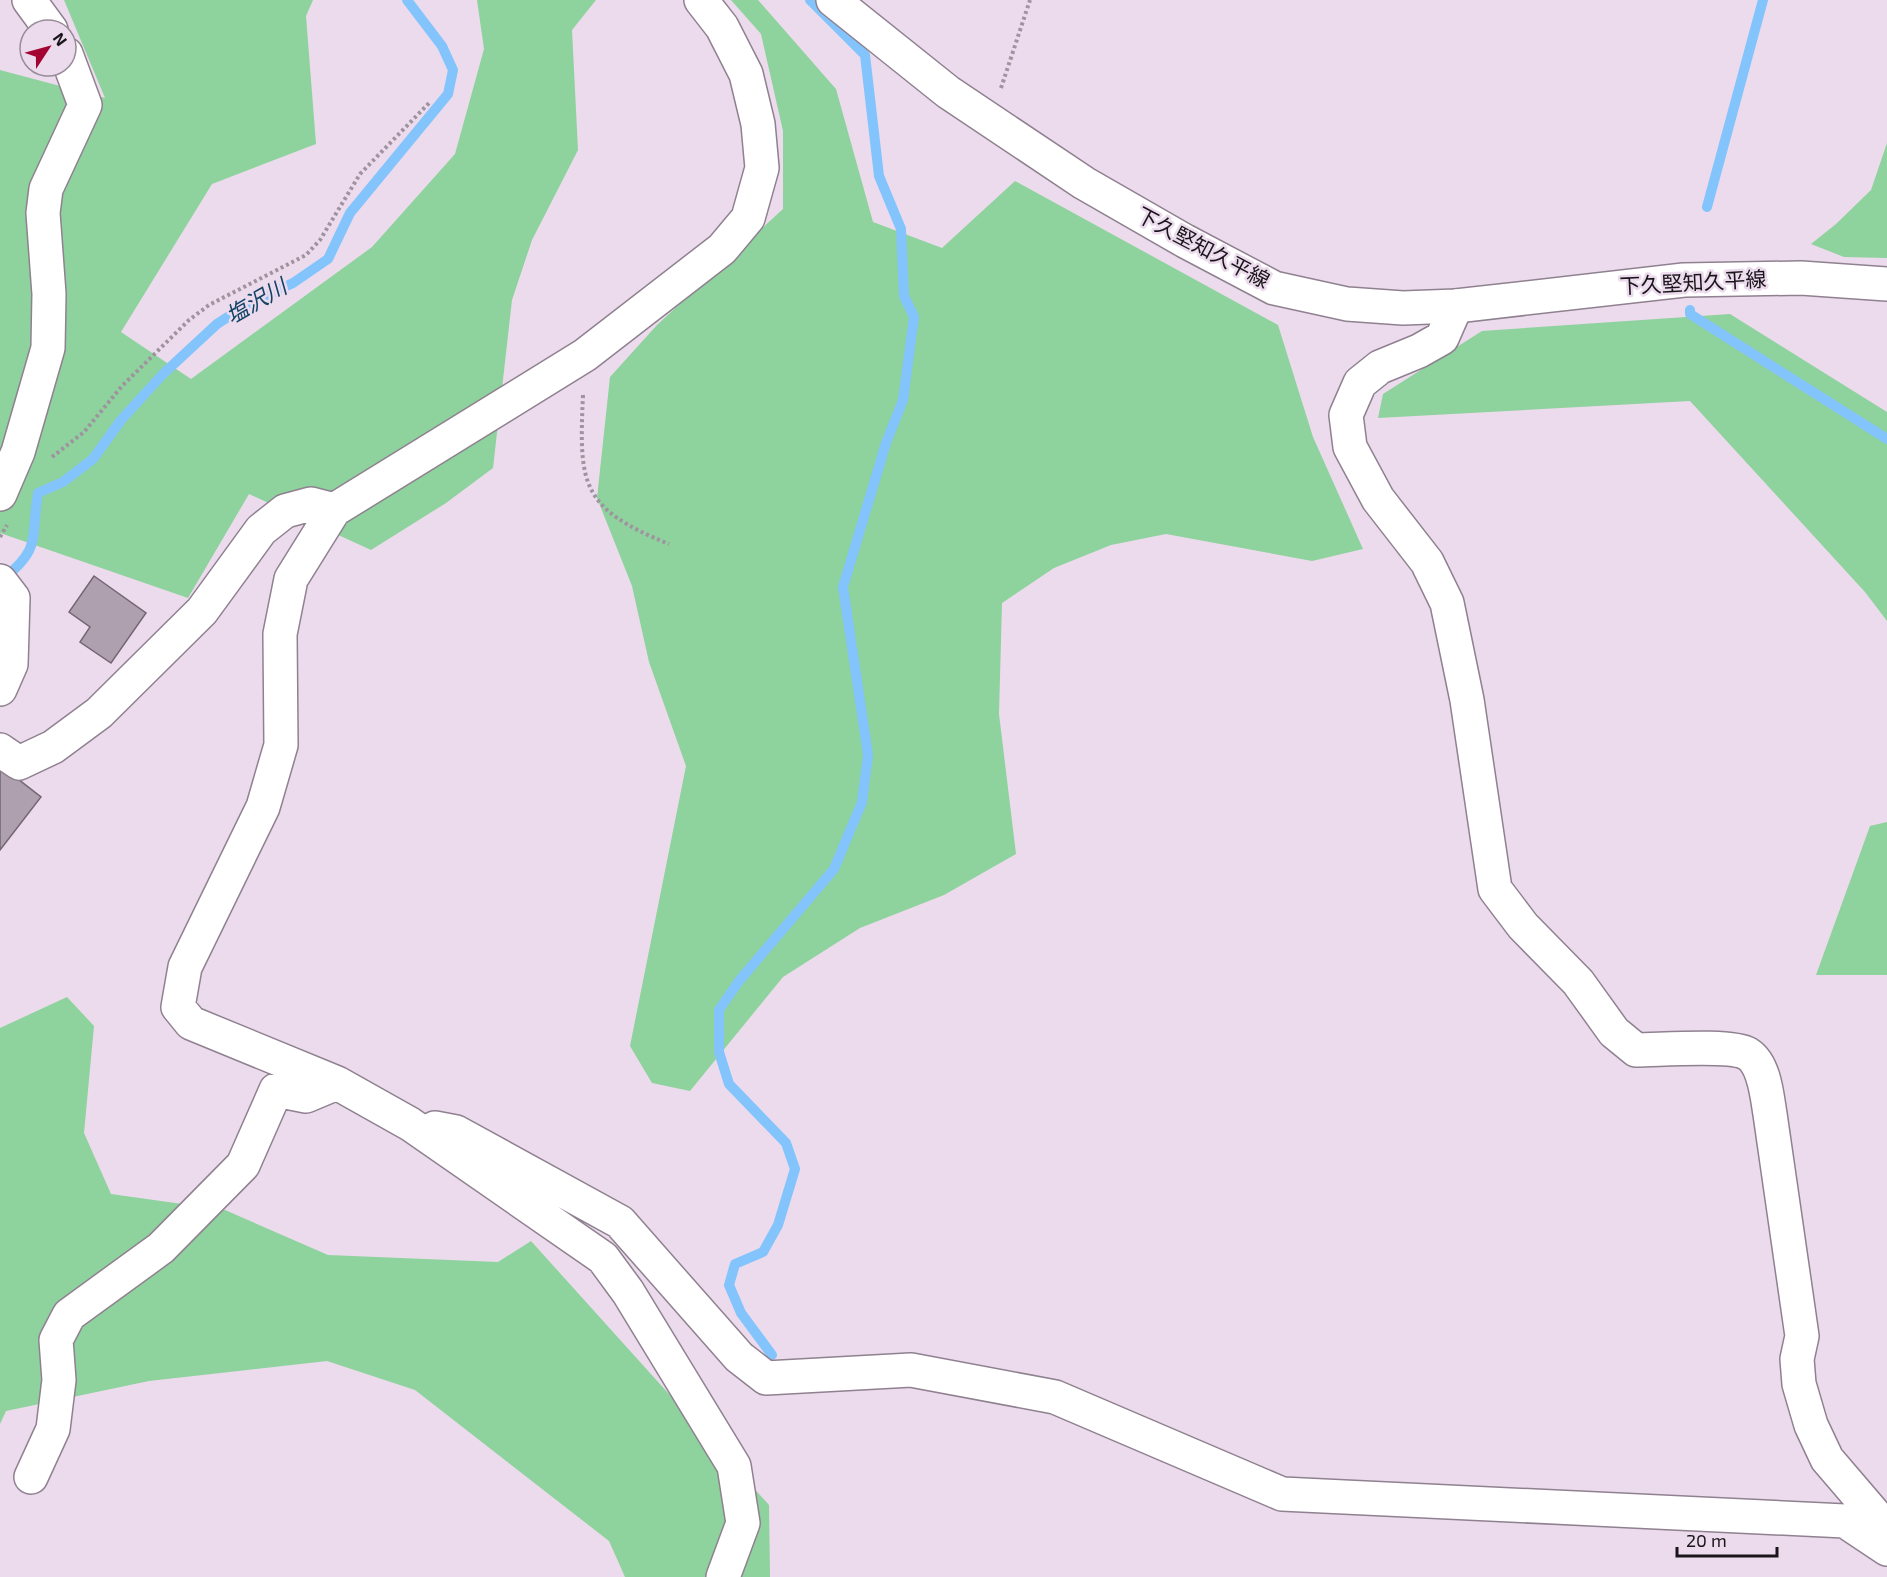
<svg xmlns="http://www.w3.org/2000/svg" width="1887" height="1577" viewBox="0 0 1887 1577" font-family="'Exo 2','Noto Sans JP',sans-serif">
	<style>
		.green { fill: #8ed29d }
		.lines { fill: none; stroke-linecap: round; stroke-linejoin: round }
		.stream { stroke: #82c4fb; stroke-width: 10 }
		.building { fill: #afa0b0; stroke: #736573; stroke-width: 1.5 }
		.minor-casing { stroke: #8f8190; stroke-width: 36 }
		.major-casing { stroke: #8f8190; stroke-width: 36 }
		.path { stroke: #9f939f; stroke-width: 4; stroke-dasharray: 3 3; stroke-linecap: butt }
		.minor { stroke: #fff; stroke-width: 33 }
		.major { stroke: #fff; stroke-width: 33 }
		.labels { text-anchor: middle; stroke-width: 5; stroke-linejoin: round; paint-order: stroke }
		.street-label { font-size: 21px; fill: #1a151b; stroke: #ecdbec }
		.water-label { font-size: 22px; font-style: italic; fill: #124367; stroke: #ecdbec }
	</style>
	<rect width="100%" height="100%" fill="#ecdbec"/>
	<path class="green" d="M64 0H313L306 16 316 144 212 184 121 332 191 379 372 247 455 154 484 49 477 0H596L572 30 578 150 532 240 512 300 493 468 446 503 371 550 249 494 188 598 0 533V70L105 98Z
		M731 0H758L836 89 873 222 942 248 1015 181 1278 325 1313 437 1363 549 1312 561 1166 534 1111 545 1054 568 1002 603 999 714 1016 854 944 895 860 928 783 977 690 1091 652 1083 630 1046 686 766 649 662 632 586 597 498 610 377 657 325 783 209V131L761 34Z
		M1887 143V258L1844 257 1811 244 1836 224 1871 190Z
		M1730 314 1887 412V621L1865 592 1690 401 1378 418 1383 394 1482 331Z
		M1887 822V975H1816L1870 826Z
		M67 997 94 1026 84 1133 111 1194 225 1210 328 1255 498 1262 531 1241 769 1505 770 1577H625L609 1541 415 1390 327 1361 149 1381 6 1411 0 1424V1028Z"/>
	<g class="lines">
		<path class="stream" d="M1707 207 1763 0
			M1690 310V314L1887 439
			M3 579C43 547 30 538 38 493L63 482 93 459 121 420 163 374 217 324 248 304 293 283 328 259 350 213 448 94 453 70 442 46 407 0
			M772 1355 741 1313 729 1285 735 1264 763 1252 778 1225 795 1169 786 1143 729 1084 719 1052V1010L739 981 834 869 862 802 868 755 843 587 886 443 903 400 914 317 904 296 901 229 879 176 865 55 810 0"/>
	</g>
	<path class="building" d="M94 576 146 613 111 663 80 642 90 627 69 612Z
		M0 765 41 797 0 850Z"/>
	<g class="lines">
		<g class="minor-casing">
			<path id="minor" d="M29 0 51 30
				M701 0 722 27 746 74 758 124 762 168 748 218 722 249 585 355 334 510 291 579 280 634 281 745 263 807 185 967 178 1007 191 1023 337 1083 410 1124 603 1258 628 1292 734 1466 743 1523 723 1577
				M1456 306 1442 338 1419 351 1380 367 1360 383 1346 415 1350 447 1378 499 1427 562 1447 603 1467 700 1495 889 1523 926 1578 982 1614 1032 1636 1050C1660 1050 1731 1044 1748 1054 1765 1065 1767 1097 1770 1114L1802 1336 1797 1359 1799 1384 1811 1425 1827 1459 1887 1529
				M0 494 18 452 48 348 49 294 43 213 46 189 85 105 66 54
				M0 581 13 598 11 664 0 689
				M0 750 19 763 53 747 99 713 202 611 261 530 285 511 311 504 334 510
				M435 1128 456 1132 620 1222 739 1357 766 1378 911 1370 1055 1397 1282 1494 1845 1521 1887 1549
				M31 1477 53 1429 59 1380 56 1340 69 1315 161 1248 243 1165 276 1090 306 1096 337 1083"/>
		</g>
		<g class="major-casing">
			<path id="major" d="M833 0 948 92 1084 183 1185 241 1274 288 1347 304 1403 308 1456 306 1684 280 1801 278 1887 284"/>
		</g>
		<path class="path" d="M1001 88 1030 0
			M583 395C579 484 580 508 669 544
			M52 457 84 432 122 386 189 320 209 305 306 255 320 240 360 174 431 101
			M0 537 7 525"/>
		<use href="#minor" class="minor"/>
		<use href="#major" class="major"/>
	</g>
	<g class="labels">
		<g class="street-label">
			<text transform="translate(1203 248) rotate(28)" y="7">下久堅知久平線</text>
			<text transform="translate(1693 283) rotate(-3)" y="7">下久堅知久平線</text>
		</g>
		<g class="water-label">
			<text transform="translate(256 301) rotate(-30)" y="8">塩沢川</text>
		</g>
	</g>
	<g transform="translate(48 48) rotate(54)"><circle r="28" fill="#ecdbec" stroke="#988c98" stroke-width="1.5"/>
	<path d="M0-4.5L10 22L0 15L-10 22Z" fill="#a30432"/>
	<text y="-9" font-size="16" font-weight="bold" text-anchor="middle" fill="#1a151b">N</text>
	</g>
	<path d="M1677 1547v9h100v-9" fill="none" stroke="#1a151b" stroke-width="3"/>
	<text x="1686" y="1547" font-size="18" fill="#1a151b" stroke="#ecdbec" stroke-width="4.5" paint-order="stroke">20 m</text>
</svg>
